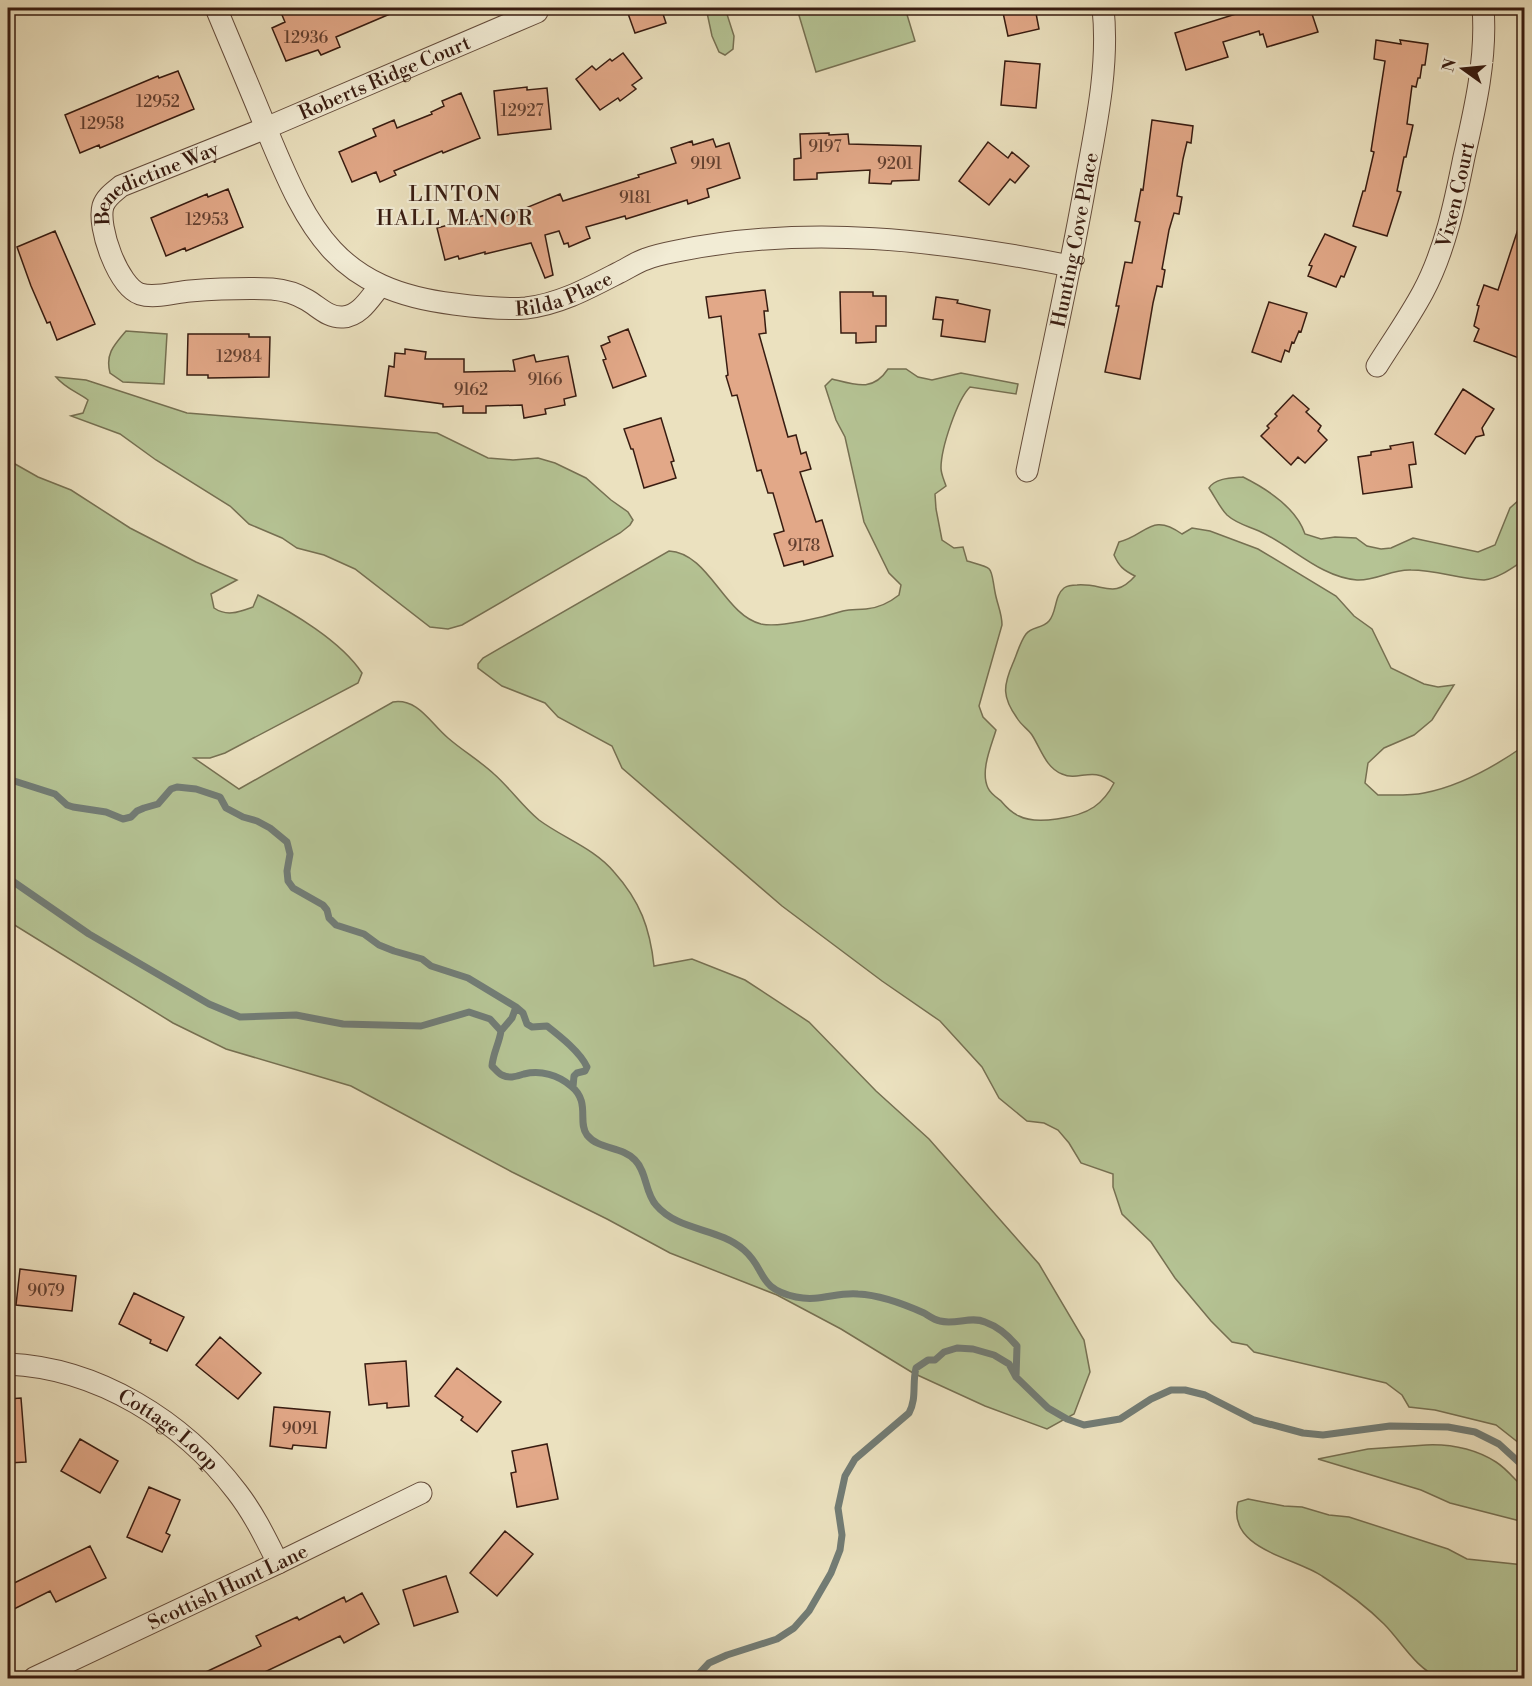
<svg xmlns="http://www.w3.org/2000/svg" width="1532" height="1686" viewBox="0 0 1532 1686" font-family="'Libre Bodoni',serif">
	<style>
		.green { fill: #b5c394; stroke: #767052; stroke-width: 1.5 }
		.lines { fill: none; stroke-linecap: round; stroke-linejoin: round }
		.stream { stroke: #727c75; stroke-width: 7 }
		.building { fill: #e2a888; stroke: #381c11; stroke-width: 1.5 }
		.minor-casing { stroke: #654d3c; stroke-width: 23 }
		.minor { stroke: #f2ecd5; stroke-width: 21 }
		.labels { text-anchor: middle; stroke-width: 4.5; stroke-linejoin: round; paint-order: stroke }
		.number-label { font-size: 16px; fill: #623f2f }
		.street-label { font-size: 20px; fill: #381c11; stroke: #f2ecd5 }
		.neighbourhood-label { font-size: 21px; letter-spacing: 1.5px; fill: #381c11; stroke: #f2ecd5 }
	</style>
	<rect width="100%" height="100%" fill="#ebe1bf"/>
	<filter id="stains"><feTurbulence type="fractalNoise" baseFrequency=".00333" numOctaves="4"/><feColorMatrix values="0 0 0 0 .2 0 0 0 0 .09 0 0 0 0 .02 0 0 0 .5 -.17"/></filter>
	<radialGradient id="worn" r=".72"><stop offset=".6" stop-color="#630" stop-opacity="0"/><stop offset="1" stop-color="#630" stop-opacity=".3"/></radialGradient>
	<path class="green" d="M706 8H725L734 36 733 49 725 55 719 52 712 36Z
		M814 8H905L915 41 816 72 798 12Z
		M126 331 167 334 164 384 123 382 110 373C105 354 114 345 126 331Z
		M888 369H906L918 377 932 380 961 373 1018 384 1016 394 970 387C957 400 941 448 941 468 941 474 944 480 946 486L935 494 936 509 942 540 954 548 963 547 967 561C995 569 990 565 995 592 997 604 1002 613 1002 625L979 706 983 717 996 730C991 747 980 771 988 788 990 793 997 798 1001 801 1006 807 1012 813 1019 816 1036 825 1078 818 1094 807 1104 800 1109 793 1114 783 1091 765 1080 782 1062 774 1046 768 1041 749 1032 735 1028 729 1021 725 1017 718 1002 697 1003 686 1013 663 1017 654 1020 642 1026 634 1032 626 1042 629 1049 621 1057 612 1054 596 1064 588 1067 586 1073 585 1077 585 1104 583 1114 600 1135 576 1123 570 1119 566 1114 555L1119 542C1147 535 1151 512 1182 534L1192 528 1210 531 1258 549 1336 596 1354 616 1372 629 1391 668 1424 684 1438 687 1454 685 1432 720 1414 735 1384 748 1368 763 1365 783 1378 795C1393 795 1410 796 1424 793 1461 786 1494 767 1524 746V1447L1496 1425 1435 1410 1409 1407 1402 1395 1386 1383 1254 1352 1247 1345 1232 1342 1211 1321 1175 1278 1151 1242 1122 1214 1113 1187V1174L1081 1163 1069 1143 1058 1130 1044 1123 1027 1121 999 1098 982 1067 940 1021 882 981 782 906 622 768 612 746 558 717 545 703 502 686 478 668V664L483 658 669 551C709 553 724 615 761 624 780 628 824 617 843 611 851 609 858 610 866 609 879 608 889 603 899 595L901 585 889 573 864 522 845 437 836 420 825 386 832 379C856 385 873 392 888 369Z
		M56 377 86 380 187 413 437 433 488 458 513 460 538 458 555 463 586 478 611 500 628 512 633 520 630 525 620 533 462 625 448 629 430 627 355 569 324 555 297 548 282 538 249 524 230 506 156 460 120 434 71 416 83 413 88 400C77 392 65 388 56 377Z
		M8 460 38 477 71 490 130 528 196 562 237 580 211 594 214 608C227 617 239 612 253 607L258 595C292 612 341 641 362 673L358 683 225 753 210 758H194L239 789 393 702C418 698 431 724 448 738 463 751 480 761 494 774 510 788 522 806 539 820 563 838 594 848 614 872 640 901 650 928 654 966L692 959 745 980 809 1022 876 1091 929 1139 1039 1264 1084 1340 1090 1372 1074 1414 1047 1429 985 1406 913 1373 841 1329 777 1295 670 1253 607 1219 512 1172 351 1086 226 1049 173 1023 8 921Z
		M1243 477C1267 489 1296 507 1305 534L1321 539 1335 537 1356 538 1367 546 1381 549 1391 548 1413 538 1478 552 1495 545 1510 508 1520 499 1524 492V560C1512 568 1499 578 1484 580 1459 579 1436 570 1411 570 1392 569 1376 581 1357 580 1320 577 1292 546 1259 531 1248 526 1237 524 1227 515 1220 508 1215 497 1209 488 1215 478 1231 478 1243 477Z
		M1426 1445C1450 1444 1475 1449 1496 1462 1507 1469 1515 1480 1524 1488V1522L1450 1503 1421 1490 1318 1459 1368 1449Z
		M1248 1499 1284 1506 1302 1507 1329 1515 1349 1517 1448 1549 1467 1559 1524 1565V1669C1519 1672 1514 1676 1508 1678 1503 1680 1445 1680 1440 1678 1416 1669 1401 1641 1384 1624 1365 1605 1344 1590 1322 1576 1294 1557 1226 1549 1238 1502Z"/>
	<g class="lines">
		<path class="stream" d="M8 779 55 794 67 805 73 807 106 812 123 819 131 817 137 811 144 808 158 804 171 789 177 787 196 789 220 797 226 808 243 817 257 821 270 828 287 842 290 854 287 871 288 881 293 888 323 905 327 910 329 918 336 925 364 934 379 945 394 951 422 959 431 966 468 978 516 1007 512 1018 501 1031
			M8 878 89 934 209 1004 240 1017 296 1015 343 1024 421 1026 469 1012 490 1019 501 1031C499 1044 493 1053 492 1066 495 1069 499 1074 502 1075 510 1079 517 1076 524 1074 541 1070 558 1075 571 1086 591 1102 577 1122 587 1135 599 1150 622 1146 635 1160 647 1172 645 1193 656 1205 679 1232 718 1227 744 1250 767 1270 756 1288 796 1297 820 1302 836 1292 858 1294 880 1295 904 1304 924 1313 929 1316 934 1320 940 1321 955 1325 971 1316 985 1322 999 1327 1008 1335 1017 1346L1016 1377
			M516 1007 523 1013 527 1024 532 1027 547 1026C561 1037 580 1052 587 1067L585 1071 577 1073 574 1076 573 1087
			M695 1678 709 1663 727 1655 777 1639 794 1628 809 1611 831 1573 840 1550 842 1535 838 1508 845 1476 855 1459 909 1413C917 1398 912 1384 916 1368L928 1360H935L944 1352 957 1348 973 1349 994 1355 1009 1364 1016 1377 1048 1408 1067 1419 1084 1425 1120 1419 1151 1399 1171 1390H1185L1205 1395 1254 1420 1303 1433 1323 1435 1390 1426 1448 1427 1475 1432 1499 1444 1524 1467"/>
	</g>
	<path class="building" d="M279 8H404L336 37 340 47 321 55 318 50 286 61 272 28 285 22Z
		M626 8H661L666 23 635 33Z
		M1002 8H1035L1039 29 1008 36Z
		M1255 8H1310L1318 32 1267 47 1263 34 1260 35 1259 31 1223 42 1228 57 1186 70 1175 33Z
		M1376 40 1401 44 1400 40 1428 44 1425 65H1422L1420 78H1418L1416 87 1412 86 1407 124 1413 125 1406 157H1404L1397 191 1401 192 1387 236 1353 226 1363 191H1365L1374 152 1371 151 1385 61 1374 59Z
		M623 53 642 78 632 85 636 89 620 101 618 98 600 110 576 79 592 66 596 70 610 59 612 61Z
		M1005 61 1040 64 1036 108 1001 105Z
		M178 71 194 109 100 148 99 145 80 153 65 115 158 76 159 78Z
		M527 87V90L547 88 551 129 498 135 494 91Z
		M461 93 480 138 443 153 442 151 394 171 396 175 380 182 376 172 352 182 339 152 376 136 373 129 394 120 397 128 432 114 431 112 444 106 442 101Z
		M1152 120 1193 126 1191 143 1187 142 1183 159 1177 196 1182 197 1179 214 1174 213 1169 230 1162 269 1165 270 1162 287 1157 286 1153 303 1140 379 1105 372 1119 306H1116L1125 262 1132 263 1140 222 1135 221 1141 189 1143 190Z
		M829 133V135L848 134 849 144 921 146 919 180 892 181 891 184 869 183 870 170 817 173V179L794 180V159L801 158 800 134Z
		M713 139 716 147 729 143 740 178 707 189 709 197 688 204 687 200 626 219 625 216 586 227 590 238 569 247 568 243 564 244 559 231 545 235 553 275 545 278 531 243 485 254V252L459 259 458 256 445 260 437 228 497 212 499 219 560 194 563 201 639 177 638 175 676 163 671 148 692 141 693 145Z
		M988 142 1008 158 1012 152 1029 166 1015 183 1010 179 989 205 959 181Z
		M228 189 243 227 186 251 185 248 166 256 151 218 207 194 208 197Z
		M1521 220 1524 221V360L1474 341 1479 329 1474 326 1479 306 1477 305 1484 285 1498 290Z
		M55 231 95 324 57 340 50 322 47 323 31 286 17 247Z
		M1325 234 1356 247 1344 277 1341 276 1336 287 1308 276 1312 266 1309 265Z
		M765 290 768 311H764L766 333 759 334 788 437 796 435 801 454 806 452 811 469 800 472 816 522 822 520 833 556 804 565 803 561 784 566 774 534 784 531 773 493H768L761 470 757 471 737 395 732 396 726 376 728 375 721 316 709 318 706 297Z
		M840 292H873V296H886V326H876V342L856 343V333H841Z
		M936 297 958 300 957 303 990 310 985 342 941 336 943 320 933 319Z
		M1269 302 1307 313 1301 332 1299 331 1294 343 1292 342 1289 352 1285 350 1281 362 1252 352Z
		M628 329 646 376 613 388 603 360 606 359 601 346 610 342 608 337Z
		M188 334H249V337H270L269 377 208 378V375H187Z
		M405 349 426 352 425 359H464V372L515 371 513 360 534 355 536 362 568 356 576 396 564 399 565 405 545 409 546 414 524 418 522 405 486 406V413H463V406L443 407V404L385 396 389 366 394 367 395 353 405 354Z
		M1463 389 1494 409 1482 428 1484 435 1476 437 1465 454 1435 434Z
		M1293 395 1309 409 1306 412 1321 426 1318 431 1327 440 1305 463 1298 457 1291 465 1261 436 1269 428 1267 426 1277 416 1275 414Z
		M661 418 674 461 671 462 676 478 644 488 633 449H631L624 429Z
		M1413 442 1416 464 1409 465 1412 487 1363 494 1358 457 1371 455V452L1391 449 1390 446Z
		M20 1269 76 1276 72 1311 16 1305Z
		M134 1293 184 1317 167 1351 150 1343 151 1340 119 1324Z
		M220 1337 261 1373 238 1399 196 1365Z
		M406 1361 409 1406 387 1408V1403L369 1405 365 1364Z
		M457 1368 501 1402 477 1432 461 1420 463 1417 435 1396Z
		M21 1398 26 1462 8 1463V1399Z
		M274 1407 330 1412 326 1448 293 1445 292 1449 270 1446Z
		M80 1439 118 1461 100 1493 61 1471Z
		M547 1444 558 1499 517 1507 511 1473 516 1472 512 1451Z
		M149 1487 180 1500 166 1533 170 1535 162 1552 127 1537Z
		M505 1531 533 1554 497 1596 470 1573Z
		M90 1546 106 1578 56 1602 50 1591 8 1612V1586Z
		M446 1576 458 1612 414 1626 403 1590Z
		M362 1593 379 1624 344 1643 340 1636 252 1678H193L261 1646 256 1636 297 1617 299 1620 344 1597 346 1602Z"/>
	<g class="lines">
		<g class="minor-casing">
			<g id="minor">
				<path id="s1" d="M216 8C233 49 251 91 268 133 309 232 337 290 454 304 477 307 502 310 526 308 560 304 589 288 618 273 628 268 637 262 646 259 656 255 667 253 677 251 808 224 940 240 1070 266"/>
				<path id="s2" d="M380 286C370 298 360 316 343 317 328 318 319 307 307 300 297 294 284 290 272 289 246 288 217 289 190 291 175 292 155 299 140 294 118 286 97 227 103 206 106 197 114 192 121 186L266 128 537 12"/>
				<path id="s3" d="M1377 366C1392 342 1409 318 1423 292 1445 251 1455 202 1464 157 1475 109 1487 57 1483 8"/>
				<path id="s4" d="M1027 471C1047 373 1070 274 1087 175 1097 121 1109 63 1103 8"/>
				<path id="s5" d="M8 1364C98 1368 183 1421 237 1492 254 1514 266 1539 278 1563"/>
				<path id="s6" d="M34 1678 278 1563 421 1493"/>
			</g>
		</g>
		<use href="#minor" class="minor"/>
	</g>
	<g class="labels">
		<g class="number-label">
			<text x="306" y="43">12936</text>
			<text x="158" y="107">12952</text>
			<text x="522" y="116">12927</text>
			<text x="102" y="129">12958</text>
			<text x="825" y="152">9197</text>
			<text x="706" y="169">9191</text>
			<text x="895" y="169">9201</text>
			<text x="635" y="203">9181</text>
			<text x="207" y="225">12953</text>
			<text x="239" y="362">12984</text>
			<text x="545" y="385">9166</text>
			<text x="471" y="395">9162</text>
			<text x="804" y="551">9178</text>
			<text x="46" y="1296">9079</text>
			<text x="300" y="1434">9091</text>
		</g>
		<g class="street-label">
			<text dy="7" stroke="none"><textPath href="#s2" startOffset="672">Roberts Ridge Court</textPath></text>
			<text dy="7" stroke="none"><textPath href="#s2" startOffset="416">Benedictine Way</textPath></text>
			<text dy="7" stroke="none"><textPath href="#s3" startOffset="190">Vixen Court</textPath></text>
			<text dy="7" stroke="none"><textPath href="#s4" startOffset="236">Hunting Cove Place</textPath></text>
			<text dy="7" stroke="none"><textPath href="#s1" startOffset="518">Rilda Place</textPath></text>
			<text dy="7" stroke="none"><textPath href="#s5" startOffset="177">Cottage Loop</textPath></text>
			<text dy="7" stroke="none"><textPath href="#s6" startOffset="214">Scottish Hunt Lane</textPath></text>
		</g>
		<g class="neighbourhood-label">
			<text x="455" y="201">LINTON<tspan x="455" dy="24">HALL MANOR</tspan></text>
		</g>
	</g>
	<rect width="1532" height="1686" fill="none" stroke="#ebe1bf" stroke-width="30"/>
	<rect x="9" y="9" width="1514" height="1668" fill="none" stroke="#381c11" stroke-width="3"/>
	<rect x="15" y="15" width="1502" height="1656" fill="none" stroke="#381c11" stroke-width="1.5"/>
	<g transform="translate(1463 69) rotate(285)" stroke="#f2ecd5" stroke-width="4.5" paint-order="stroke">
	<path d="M0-4.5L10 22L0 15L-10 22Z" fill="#381c11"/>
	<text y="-9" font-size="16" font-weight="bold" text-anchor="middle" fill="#381c11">N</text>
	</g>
	<rect width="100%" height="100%" filter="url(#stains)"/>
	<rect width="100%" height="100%" fill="url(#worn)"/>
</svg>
